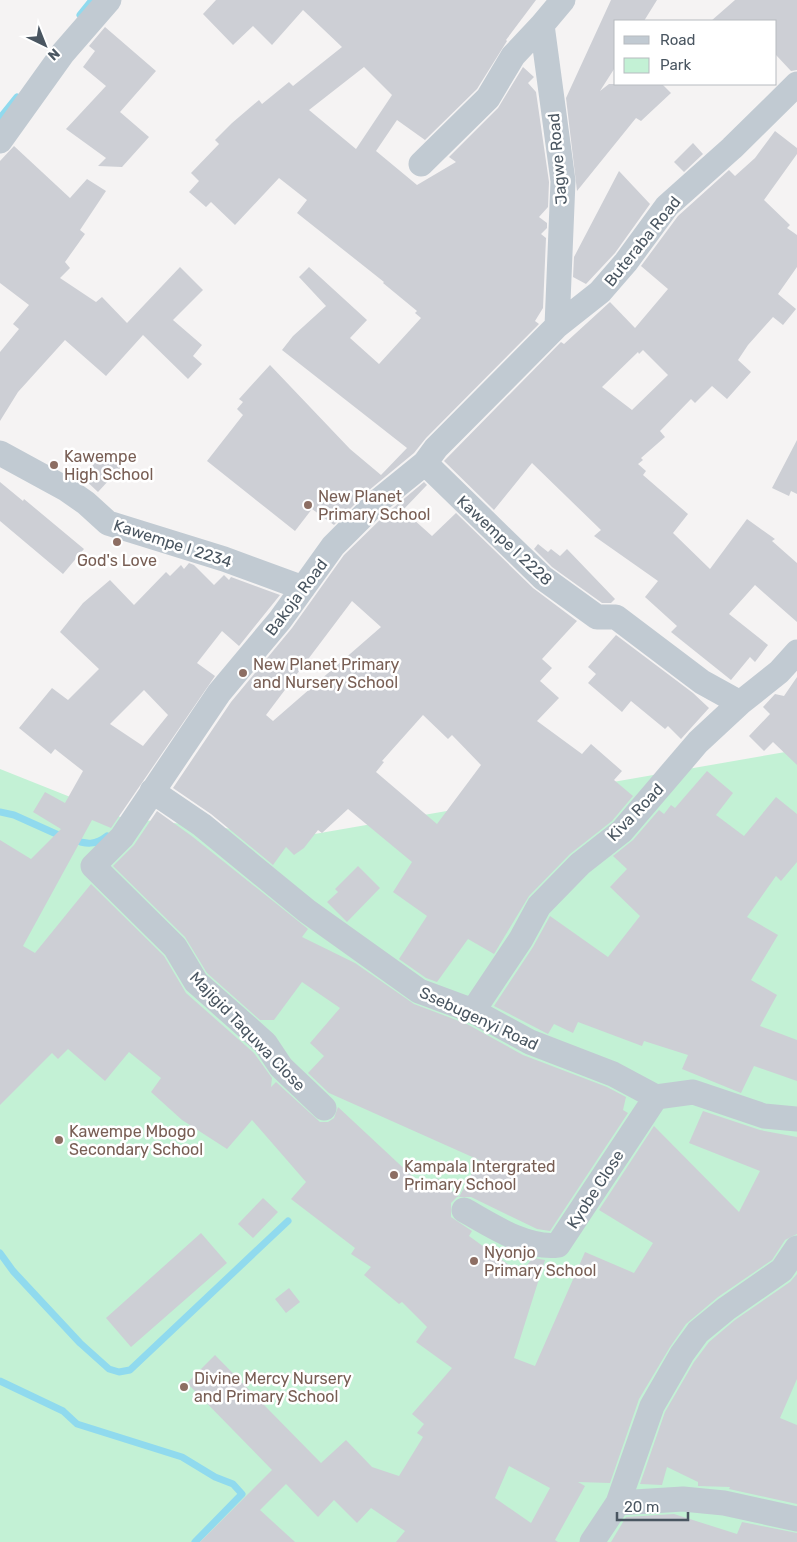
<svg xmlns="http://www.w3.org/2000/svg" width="797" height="1542" viewBox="0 0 797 1542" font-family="Rubik,sans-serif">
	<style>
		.green { fill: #c3f1d5 }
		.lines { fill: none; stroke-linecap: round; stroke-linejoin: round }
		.stream { stroke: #90daee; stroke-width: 7 }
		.building { fill: #cdcfd5; fill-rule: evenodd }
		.street { stroke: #c1cad2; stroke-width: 25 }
		.education-dot { fill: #8d6e63; stroke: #fff; stroke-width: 2 }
		.labels { text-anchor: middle; stroke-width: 5; stroke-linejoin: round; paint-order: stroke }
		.street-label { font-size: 16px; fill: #4a5661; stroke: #fff }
		.education-label { font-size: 16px; fill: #785e54; stroke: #fff; text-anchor: start }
	</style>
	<rect width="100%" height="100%" fill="#f5f3f3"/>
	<path class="green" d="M797 750V1542H0V769L123 818 303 836Z"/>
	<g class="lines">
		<path class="stream" d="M80 15 92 0
			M0 118 17 97
			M0 812 14 815 63 837
			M73 839C86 845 96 845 107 836
			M0 1253 13 1271 80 1343 109 1369 119 1372 130 1370 288 1221
			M0 1381 63 1411 77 1424 182 1457 215 1477 233 1484 242 1494 195 1542"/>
	</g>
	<path class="building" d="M216 0H536L506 40 507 41 477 89 425 140 397 120 376 151 417 185 456 162 449 157 498 108 523 67 534 77 528 83 536 92 549 182 548 207 539 217 547 223V228L541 234 546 238 543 308 535 321 539 324 426 438 414 453 368 491 334 525 312 509 295 531 207 461 243 415 237 409 243 402 239 399 270 365 350 449 381 475 407 448 282 350 293 336 326 306 299 277 309 267 367 320 350 338 379 364 421 318 415 313 417 311 383 283 384 282 297 213 307 200 279 178 235 225 211 202 206 207 189 192 199 181 191 173 219 144 215 140 232 123 259 100 262 104 289 82 293 86 342 47 303 10 272 45 253 26 233 45 203 14ZM364 67 392 95 356 149 309 110Z
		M611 0H657L644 21H616V66L600 91 609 84H662L671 93 641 121 636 118 577 191 566 98Z
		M735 0H797V70L791 71 776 55V21H711Z
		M105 27 156 71 120 112 149 137 122 167 98 166 106 158 66 129 106 86 83 67 95 51 89 46Z
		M775 131 797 148V154L764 200 790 225 787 228 797 235V267L778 294 796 309 783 325 773 317 748 345 738 360 751 372 727 399 712 386 695 403 691 399 660 431 665 437 641 458 643 460 638 464 646 471 643 475 688 514 673 533 710 569 747 519 775 539 772 541 797 563V622L755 585 729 614 768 645 755 662 750 657 731 680 671 632 677 626 645 597 658 581 594 536 601 530 532 463 494 510 444 461 561 342 564 344 610 302 635 328 668 289 641 266 678 216 729 170 735 176 755 158ZM643 350 668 375 632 410 602 387 638 352 639 354Z
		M693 143 703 154 684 172 674 162Z
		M14 146 70 198 87 179 106 191 80 230 85 234 65 262 70 268 60 278 96 302 102 297 127 323 180 267 203 290 173 320 202 345 193 356 202 364 188 379 143 335 106 376 65 340 18 392 0 421V352L19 329 13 324 29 305 0 283V161Z
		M619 171 650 204 615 253 586 284 573 277 574 257Z
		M797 440V494L791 491 789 496 772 488Z
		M107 450 122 466 98 492 82 477Z
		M0 482 23 501 24 499 84 549 63 574 0 521Z
		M424 482 427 485 403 510 432 536 456 513 533 588 577 621 542 659 552 668 540 681 559 698 537 721 582 754 591 744 622 771 614 780 633 796 612 821 570 854 529 896 494 954 468 939 437 982 426 978 399 959 427 916 393 892 412 862 348 809 322 833 318 830 304 848 294 855 286 847 273 865 211 814 173 788 231 702 292 628 344 555 387 513ZM352 601 381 627 273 721 266 715ZM423 715 448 739 452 735 481 765 437 824 376 772 384 762 382 761Z
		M538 544 548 552 551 549 560 556 567 549 615 599 611 603H602L552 567 534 549Z
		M189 563 194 565 214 585 224 575 229 580 231 577 280 595 239 646 222 631 197 663 215 676 111 828 92 820 23 946 35 953 91 884 164 956 186 993 254 1053 272 1078 271 1087 276 1082 320 1122H328L334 1118 338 1107 427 1190 437 1178 459 1197 479 1160 329 1093 308 1073 324 1056 310 1043 340 1008 302 982 274 1020H260L207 973 185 937 113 866 134 845 157 811 193 837 308 929 302 937 355 963 414 1004 467 1024 523 1055 607 1087 626 1097 623 1110 628 1113 550 1231 537 1229 471 1197H457L451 1203V1217L472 1231 469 1236 520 1273 533 1258 545 1260 514 1358 535 1366 585 1252 634 1273 653 1243 599 1210 654 1126 739 1212 760 1171 689 1143 703 1111 760 1130 797 1137V1234L785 1240 772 1260 718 1297 686 1324 670 1347 639 1399 610 1483 578 1482 585 1486 555 1540 558 1542H396L405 1531 371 1508 357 1523 334 1500 318 1517 286 1484 260 1510 295 1542H200L272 1470 187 1383 215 1355 321 1463 346 1440 372 1467 399 1476 423 1437 417 1433 424 1424 412 1414 452 1368 416 1342 427 1327 402 1302 399 1304 364 1275 371 1267 351 1254 355 1248 291 1199 306 1182 252 1120 227 1149 182 1120 151 1092 161 1078 129 1052 105 1081 68 1049 58 1059 52 1053 0 1105V840L31 859 61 829 33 812 45 792 65 803 83 771 55 749 51 754 19 728 52 688 68 700 99 669 60 632 83 603 110 580 134 605 166 572 170 576 181 565 184 569ZM144 690 168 715 143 746 110 724ZM509 1466 550 1488 531 1523 495 1498Z
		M616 635 693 693 709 708 681 739 668 726 665 729 631 701 622 712 588 683 596 674 588 667Z
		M797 677V765L773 742 764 751 749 736 770 714 763 707 775 694 784 696Z
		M707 771 733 793 716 815 744 836 776 797 797 814V862L781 881 776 876 747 917 778 935 751 980 777 995 760 1026 797 1040V1081L754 1066 741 1093 682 1069 688 1055 644 1041 642 1046 578 1022 573 1033 554 1024 548 1034 494 1006 533 947 550 916 608 957 640 916 610 887 627 869 613 856 633 840 659 810 664 814 671 805 675 808Z
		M358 866 380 888 347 922 327 902 338 892 335 889Z
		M263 1198 278 1212 253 1238 238 1224Z
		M201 1233 227 1263 131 1347 106 1318Z
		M797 1274V1379L780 1418 797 1425V1504L729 1489 730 1487 698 1486V1482L667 1467 662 1485 640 1484 665 1412 694 1362 709 1342 735 1320 790 1282Z
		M289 1288 300 1302 286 1313 275 1299Z
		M674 1514 737 1534 742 1522 797 1533V1542H611L626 1517Z"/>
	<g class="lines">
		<path class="street" d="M0 141 63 53 109 0
			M421 164 488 98 513 56 542 25
			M557 326 563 181 542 25 563 0
			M0 453 66 489 86 503 108 523 224 559 303 588
			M425 463 543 578 597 617H616L702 682 740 703
			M152 791 202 825 307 911 419 991 473 1011 530 1042 613 1074 656 1097 693 1092 764 1116 797 1119
			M473 1011 521 939 539 906 580 864 622 831 698 742 740 703 779 672 797 652
			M324 1108 281 1067 265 1043 196 982 175 947 93 866 122 837 219 693 280 620 333 546 377 502 425 463 436 448 557 326 600 292 626 262 667 206 732 148 797 84
			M464 1210C491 1225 526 1249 558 1245L656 1097
			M618 1503 652 1406 682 1354 698 1332 726 1309 782 1270 797 1248
			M592 1542 618 1503 683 1499 724 1503 797 1519"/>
	</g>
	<g class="education-dot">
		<circle cx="54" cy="465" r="5"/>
		<circle cx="308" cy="505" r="5"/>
		<circle cx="117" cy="542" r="5"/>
		<circle cx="243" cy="673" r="5"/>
		<circle cx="59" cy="1140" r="5"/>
		<circle cx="394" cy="1175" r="5"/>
		<circle cx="474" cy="1261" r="5"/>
		<circle cx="184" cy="1387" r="5"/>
	</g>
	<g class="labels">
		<g class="street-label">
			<text transform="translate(557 159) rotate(-95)" y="6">Jagwe Road</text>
			<text transform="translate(642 241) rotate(-51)" y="6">Buteraba Road</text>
			<text transform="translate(505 540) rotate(43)" y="6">Kawempe I 2228</text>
			<text transform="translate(173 543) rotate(18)" y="6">Kawempe I 2234</text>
			<text transform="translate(296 597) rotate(-53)" y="6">Bakoja Road</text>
			<text transform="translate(635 812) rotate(-46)" y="6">Kiva Road</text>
			<text transform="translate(479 1018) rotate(25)" y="6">Ssebugenyi Road</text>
			<text transform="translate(248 1031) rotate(46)" y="6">Majigid Taquwa Close</text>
			<text transform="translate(595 1189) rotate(-57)" y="6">Kyobe Close</text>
		</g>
		<g class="education-label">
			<text x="64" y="462">Kawempe<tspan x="64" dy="18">High School</tspan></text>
			<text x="318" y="502">New Planet<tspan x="318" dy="18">Primary School</tspan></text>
			<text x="117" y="566" text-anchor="middle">God's Love</text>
			<text x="253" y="670">New Planet Primary<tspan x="253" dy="18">and Nursery School</tspan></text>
			<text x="69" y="1137">Kawempe Mbogo<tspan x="69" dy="18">Secondary School</tspan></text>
			<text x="404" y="1172">Kampala Intergrated<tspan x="404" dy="18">Primary School</tspan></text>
			<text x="484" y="1258">Nyonjo<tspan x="484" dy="18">Primary School</tspan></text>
			<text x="194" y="1384">Divine Mercy Nursery<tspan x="194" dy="18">and Primary School</tspan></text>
		</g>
	</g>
	<rect x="614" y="20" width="162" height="65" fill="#ffffff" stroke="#b7bbc0"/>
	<rect x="624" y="36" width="25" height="8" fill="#c1cad2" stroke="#b7bbc0"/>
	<text x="660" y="45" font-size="15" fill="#4a5661">Road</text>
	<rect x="624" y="58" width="25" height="15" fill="#c3f1d5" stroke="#b7bbc0"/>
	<text x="660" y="70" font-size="15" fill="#4a5661">Park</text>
	<g transform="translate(45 45) rotate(137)" stroke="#ffffff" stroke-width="4" paint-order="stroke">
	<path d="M0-4L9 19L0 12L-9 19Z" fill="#4a5661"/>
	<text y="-8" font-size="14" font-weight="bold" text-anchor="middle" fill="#4a5661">N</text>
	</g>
	<path d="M617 1512v8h71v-8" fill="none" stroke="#4a5661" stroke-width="2.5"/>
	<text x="624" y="1512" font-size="15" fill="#4a5661" stroke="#ffffff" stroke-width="4" paint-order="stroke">20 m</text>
</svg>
